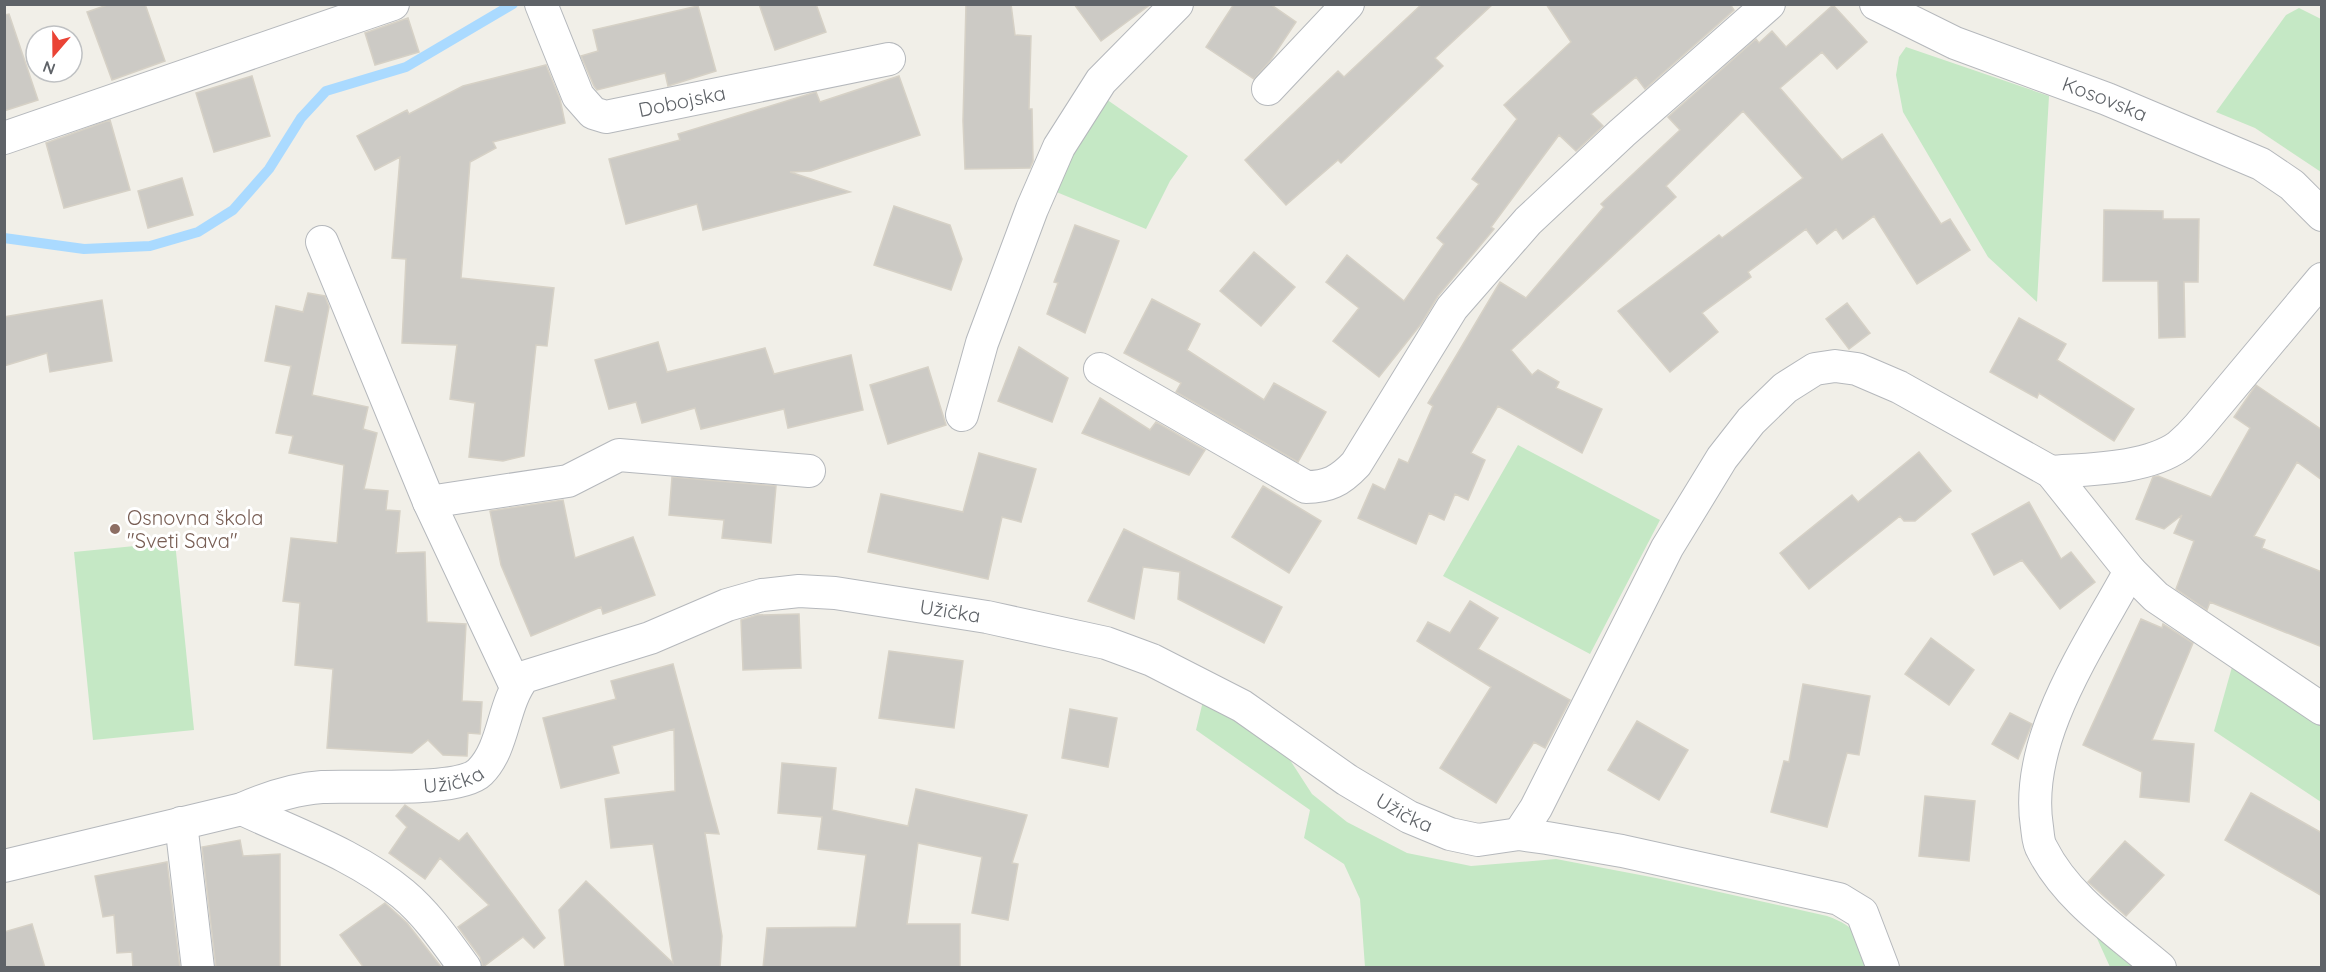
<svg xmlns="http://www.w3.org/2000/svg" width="2326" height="972" viewBox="0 0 2326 972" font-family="Quicksand,sans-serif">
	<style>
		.green { fill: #c5e8c5 }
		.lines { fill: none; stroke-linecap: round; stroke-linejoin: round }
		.stream { stroke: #aadaff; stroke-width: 10 }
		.building { fill: #cccac5; stroke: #d6d1c6; stroke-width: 1.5 }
		.street-casing { stroke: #b5b8bc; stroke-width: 34 }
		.street { stroke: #fff; stroke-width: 32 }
		.education-dot { fill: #8d6e63; stroke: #fff; stroke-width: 2 }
		.labels { text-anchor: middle; stroke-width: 6; stroke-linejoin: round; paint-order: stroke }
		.street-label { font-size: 20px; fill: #5f6368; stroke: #fff }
		.education-label { font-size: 20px; fill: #785e54; stroke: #fff; text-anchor: start }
	</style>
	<rect width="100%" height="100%" fill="#f1efe8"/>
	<path class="green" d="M2299 8 2321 19V172L2255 128 2216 112 2286 15Z
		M1906 47 2049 96 2037 302 1988 257 1903 112 1896 75 1899 57Z
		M1106 99 1188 156 1170 181 1146 229 1054 191 1071 156Z
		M1518 445 1660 520 1590 654 1443 576Z
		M175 542 194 730 93 740 74 552Z
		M2232 667 2321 721V802L2214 731Z
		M1204 697 1275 746 1290 760 1312 794 1347 822 1407 853 1471 866 1556 859 1656 878 1827 916C1858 927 1860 938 1871 967H1365L1360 899 1344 864 1304 838 1310 810 1196 730Z
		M2095 934 2129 961 2132 967H2110Z"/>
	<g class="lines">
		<path class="stream" d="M4 238 84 249 150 246 198 232 233 210 269 169 301 118 326 91 406 67 513 4"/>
	</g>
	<path class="building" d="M110 4H145L165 61 112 80 87 12Z
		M759 4H816L826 32 775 50Z
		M966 4H1011L1015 35 1031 36 1029 109H1032L1033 161 1030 168 965 169 963 121Z
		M1074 4H1151L1101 41Z
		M1234 4H1270L1296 22 1270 61 1254 79 1206 47Z
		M1422 4H1493L1435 58 1443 66 1341 163 1338 160 1286 205 1245 160 1338 71 1344 77Z
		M1546 4H1730L1734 10 1645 89 1636 77 1591 114 1603 126 1576 151 1559 135 1491 227 1494 229 1438 296 1421 324 1379 377 1333 341 1359 308 1326 282 1347 255 1404 301 1444 244 1437 238 1479 184 1472 179 1517 119 1504 105 1571 42Z
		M1833 5 1867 42 1837 69 1822 52 1780 88 1842 160 1882 134 1941 224 1950 219 1970 250 1917 284 1874 216 1843 239 1836 229 1817 244 1806 229 1748 272 1751 277 1702 313 1718 332 1670 372 1618 311 1719 235 1722 238 1803 178 1743 111 1666 186 1676 197 1511 350 1532 375 1538 370 1559 382 1556 388 1602 409 1582 453 1498 406 1471 453 1485 460 1468 500 1455 494 1444 520 1429 513 1416 544 1358 518 1373 484 1385 490 1399 459 1408 463 1433 406 1428 403 1500 282 1526 298 1604 207 1601 204 1680 130 1668 117 1756 39 1759 43 1772 31 1786 47Z
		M698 6 716 71 668 86 665 73 597 90 594 86 581 56 598 51 593 30Z
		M9 14 38 100 4 111V15Z
		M408 18 419 52 375 65 365 33Z
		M546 65 560 99 565 123 493 142 496 148 470 162 461 278 554 288 547 346 536 345 524 456 503 461 469 457 475 403 450 399 457 345 402 343 406 259 392 258 400 157 375 170 357 136 407 110 409 114 463 86Z
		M252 76 270 136 214 152 196 93Z
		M899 76 920 135 811 171 790 172 850 192 703 230 697 204 626 224 609 159 680 140 678 134 816 92 820 102Z
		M110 120 130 190 64 208 46 143Z
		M182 178 193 215 148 228 138 191Z
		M894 206 950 225 962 259 951 290 874 265Z
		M2104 210 2163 211V219H2199L2198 282H2184L2185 337 2159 338 2158 281H2103Z
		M1075 225 1119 241 1085 333 1047 314 1058 283 1054 282Z
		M1254 252 1295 287 1261 326 1220 291Z
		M308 293 325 296 329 307 312 395 368 407 363 429 377 433 364 489 388 491 386 510 400 511 396 553 425 552 427 622 466 624 462 701 482 702 480 734 468 733 467 756 443 755 428 740 412 753 327 748 333 669 295 665 300 603 283 601 291 538 337 543 344 465 289 453 293 436 276 433 291 366 265 361 276 306 303 312Z
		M1152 299 1200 324 1187 350 1264 400 1274 383 1326 412 1298 462 1176 392 1181 383 1124 353Z
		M102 300 112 361 50 372 47 353 4 366V317Z
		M1847 303 1870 333 1849 349 1826 319Z
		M2019 318 2066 344 2057 360 2134 409 2114 441 2039 393 2037 398 1990 372Z
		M658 342 667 372 765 348 774 374 851 355 863 410 788 428 784 409 701 429 695 408 642 423 636 402 609 409 595 360Z
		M1019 347 1068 378 1052 422 998 401Z
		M928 367 946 425 888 444 870 385Z
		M2256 385 2322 430V480L2297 462 2254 536 2265 540 2262 548 2322 572V647L2210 602 2207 610 2176 589 2194 541 2174 533 2182 515 2164 529 2136 519 2153 477 2158 476 2211 497 2250 428 2234 417Z
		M1100 398 1150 430 1156 422 1205 450 1189 475 1082 433Z
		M1919 452 1951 491 1915 521H1904L1900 516 1809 589 1780 553 1852 495 1858 502Z
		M979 453 1036 469 1021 522 1002 517 988 579 868 552 881 494 963 512Z
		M672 477 776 486 771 543 722 538 724 520 669 515Z
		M1263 486 1321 521 1289 573 1232 537Z
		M563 500 575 558 633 537 655 595 603 614 601 607 531 636 501 565 490 511Z
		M2029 502 2061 559 2071 552 2095 582 2060 609 2022 560 1994 575 1972 534Z
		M1124 529 1282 607 1264 643 1178 599 1180 572 1143 567 1134 619 1088 601Z
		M1470 601 1498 618 1478 649 1570 700 1545 748 1534 742 1496 803 1440 768 1491 687 1417 641 1428 622 1450 633Z
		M799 614 801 668 743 670 741 620 757 615Z
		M2141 619 2162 628 2163 624 2193 643 2152 740 2194 744 2189 802 2140 797 2142 772 2083 745Z
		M1931 638 1974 670 1949 705 1905 674Z
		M889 651 963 661 954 728 879 718Z
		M673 664 719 834 705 833 722 936 720 968H565L559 910 586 881 673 963 653 844 611 848 605 799 675 791 674 729 612 746 619 773 561 788 543 718 616 699 611 681Z
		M1803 684 1870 696 1859 755 1847 753 1827 827 1771 812 1784 761 1789 762Z
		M1070 709 1117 718 1108 767 1062 758Z
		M2010 713 2032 724 2018 759 1992 744Z
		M1637 721 1688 750 1659 800 1608 770Z
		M782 763 836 768 832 810 908 826 916 789 1027 815 1012 863 1018 864 1008 920 972 913 982 857 918 843 907 924H960V968H763L767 928 856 927 866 855 818 849 822 817 778 813Z
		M2251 793 2322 833V896L2225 840Z
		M1925 796 1975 801 1969 861 1919 856Z
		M405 805 459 841 467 833 545 938 534 948 523 937 483 967 480 957 458 927 489 905 440 858 425 879 389 853 407 827 396 816Z
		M240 840 243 856 280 854V968H216L202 847Z
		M2125 841 2164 875 2126 916 2088 882Z
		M167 862 180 968H133L132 952 117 953 114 915 103 917 95 876Z
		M385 903 407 923 442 968H364L340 935Z
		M32 924 45 968H4V932Z"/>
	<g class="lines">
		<g class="street-casing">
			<g id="street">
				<path id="s1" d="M541 4 578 96 593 113 606 117 889 59"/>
				<path id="s2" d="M1876 4 1955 43 2107 99 2261 164 2292 185 2322 215"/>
				<path d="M1268 89 1348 4"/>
				<path d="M4 138 393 4"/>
				<path d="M322 242 429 502 516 687"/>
				<path d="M1100 369 1306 487C1328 487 1340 481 1356 464L1452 308 1528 221 1622 133 1769 4"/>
				<path d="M962 415 982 343 1032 209 1059 147 1101 81 1177 4"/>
				<path d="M2051 472C2089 469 2147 469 2179 446 2186 440 2193 433 2199 426L2322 279"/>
				<path d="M429 502 568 481 619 455 809 471"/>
				<path d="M2130 571C2090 645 2023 739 2037 827 2038 834 2038 843 2042 849 2067 899 2118 932 2160 968"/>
				<path d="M242 809C297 835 356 855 403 894 428 915 446 942 465 968"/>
				<path d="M181 823 198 968"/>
				<path d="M1519 834 1536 808 1667 548 1722 458 1751 421 1785 388 1815 369 1835 366 1857 369 1899 387 2051 472 2130 571 2156 597 2322 709"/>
				<path id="s3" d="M4 866 242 809C267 798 294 789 322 787 355 785 459 793 480 772 505 747 502 704 524 677L650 638 727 605 762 595 799 591 835 593 987 617 1106 643 1152 660 1242 706 1347 780 1409 817 1450 834 1478 840 1519 834 1547 838 1622 851 1839 899 1862 913 1883 968"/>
			</g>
		</g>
		<use href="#street" class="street"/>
	</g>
	<circle class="education-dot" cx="115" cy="529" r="6"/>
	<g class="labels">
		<g class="street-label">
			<text dy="7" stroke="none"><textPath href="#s2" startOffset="248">Kosovska</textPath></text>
			<text dy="7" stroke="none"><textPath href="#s1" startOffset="213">Dobojska</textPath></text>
			<text dy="7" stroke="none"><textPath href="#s3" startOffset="1036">Užička</textPath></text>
			<text dy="7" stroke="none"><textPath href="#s3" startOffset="460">Užička</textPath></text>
			<text dy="7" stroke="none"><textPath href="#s3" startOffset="1540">Užička</textPath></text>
		</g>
		<g class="education-label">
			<text x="127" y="525">Osnovna škola<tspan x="127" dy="23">"Sveti Sava"</tspan></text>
		</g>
	</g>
	<rect width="2326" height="972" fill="none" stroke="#5f6368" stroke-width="12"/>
	<g transform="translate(54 54) rotate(200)"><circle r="28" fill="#ffffff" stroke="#bfc1c3" stroke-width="1.5"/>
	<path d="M0-4.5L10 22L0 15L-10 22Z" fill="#ea4335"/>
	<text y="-9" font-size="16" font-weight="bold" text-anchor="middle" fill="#5f6368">N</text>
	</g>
</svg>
